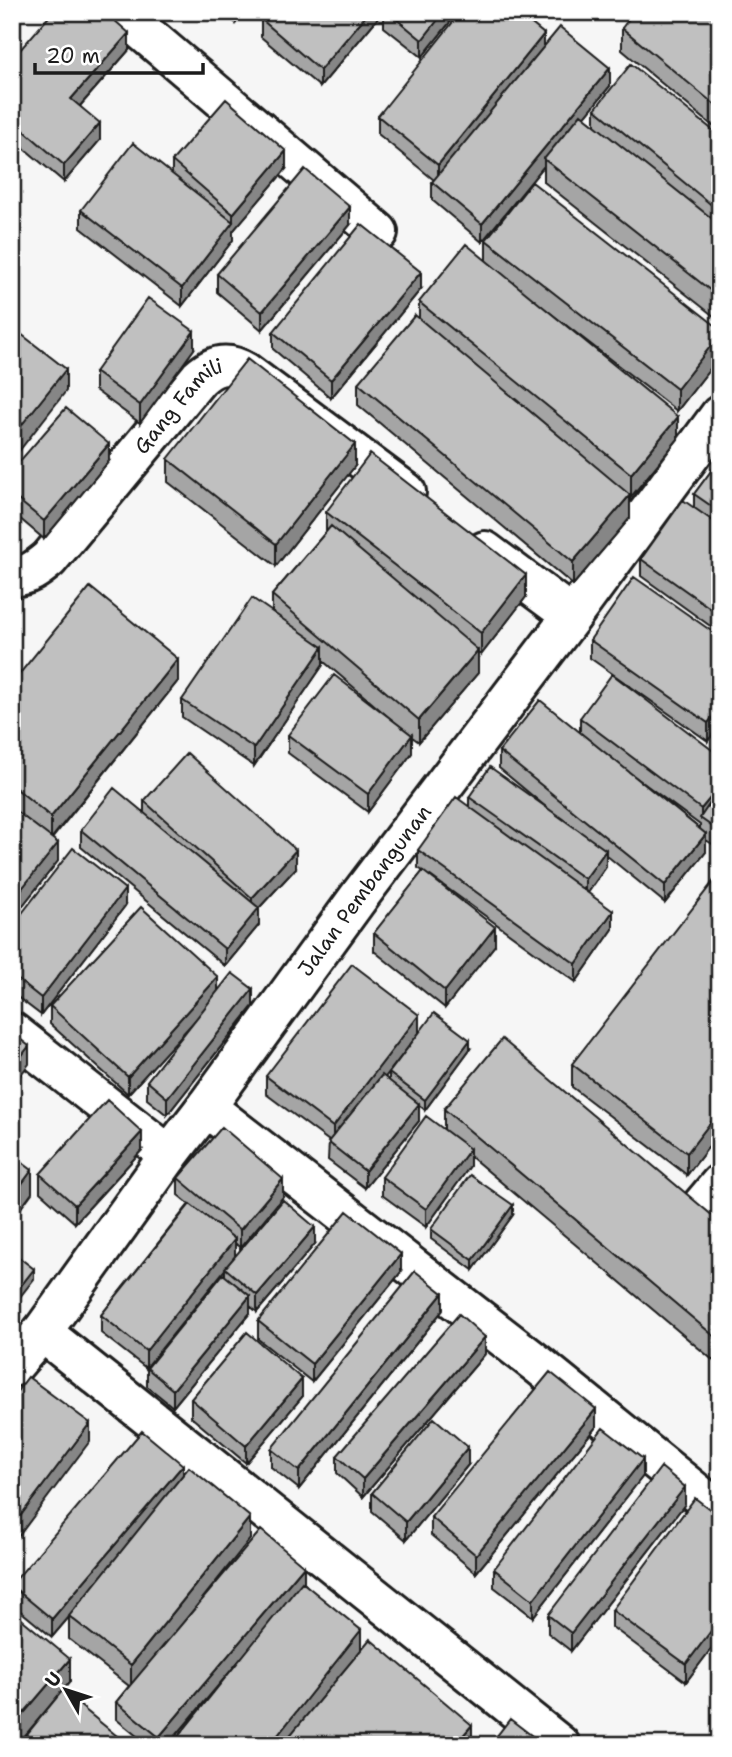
<svg xmlns="http://www.w3.org/2000/svg" width="732" height="1757" viewBox="0 0 732 1757" font-family="'Shantell Sans',sans-serif">
	<style>
		.lines { fill: none; stroke-linecap: round; stroke-linejoin: round }
		.minor-casing { stroke: #1c1c1c; stroke-width: 44 }
		.minor { stroke: #fff; stroke-width: 38 }
		.wall { fill: #a5a5a5; stroke: #1c1c1c; stroke-width: 2; fill-rule: evenodd }
		.shaded-wall { fill: #868686; stroke: #1c1c1c; stroke-width: 2 }
		.building { fill: #c0c0c0; stroke: #1c1c1c; stroke-width: 2 }
		.labels { text-anchor: middle; stroke-width: 5; stroke-linejoin: round; paint-order: stroke }
		.street-label { font-size: 21px; fill: #1c1c1c; stroke: #fff }
	</style>
	<rect width="100%" height="100%" fill="#f6f6f6"/>
	<filter id="ink" filterUnits="userSpaceOnUse"><feTurbulence type="fractalNoise" baseFrequency=".0143" numOctaves="2"/><feDisplacementMap in="SourceGraphic" scale="14" xChannelSelector="R" yChannelSelector="G"/><feConvolveMatrix kernelMatrix="1 2 1 2 8 2 1 2 1" color-interpolation-filters="sRGB"/></filter>
	<g filter="url(#ink)">
		<g class="lines">
			<g class="minor-casing">
				<g id="minor">
					<path d="M120 12 378 232"/>
					<path d="M485 551 572 616"/>
					<path id="s1" d="M12 577C28 576 37 569 49 559L199 378C214 364 227 361 245 372L406 492"/>
					<path d="M12 1032 169 1155"/>
					<path d="M206 1107 540 1366 720 1512"/>
					<path d="M693 1216 720 1184"/>
					<path d="M42 1332 560 1745"/>
					<path id="s2" d="M12 1367 42 1332 169 1155 206 1107 361 894 572 616 720 415"/>
				</g>
			</g>
			<use href="#minor" class="minor"/>
		</g>
		<path class="wall" d="M222 12H244L236 23Z
			M266 12H383L320 87 261 37V19Z
			M384 12H458L422 57 384 27Z
			M720 12V132L622 50V28Z
			M544 47 610 86 584 117 595 125V109L720 136V321L544 182V166L482 242 432 200V182L434 180 378 134V116Z
			M129 50 80 106 100 140 64 182 12 138V59Z
			M172 161 286 169 233 231V240L182 306 81 228V210L172 174Z
			M350 225 262 330 217 292V274Z
			M486 240 720 329V356L677 411 540 305 678 439 631 497 630 496V518L573 585 358 405V383L419 319V302L486 260Z
			M421 289 331 398 273 349V332Z
			M194 349 140 423 95 390V372Z
			M168 459 355 466 276 566 168 482Z
			M720 459V633L641 576V559L694 508V494Z
			M109 461 44 539 12 512V470Z
			M326 512 526 597 481 655 478 653V673L419 742 412 737V753L368 812 288 753V735L392 720 323 661V665L254 766 182 717V700L272 612V595L326 532Z
			M720 637V724L708 741 590 658V640Z
			M178 681 52 839 58 861 12 919V683Z
			M580 718 720 756V849L706 840V852L665 903 606 855V867L588 893 613 929 576 982 429 875 495 945 445 1008 374 951V933L423 871 418 868V850L469 806V797L546 807 499 768V751L580 732ZM634 776 700 825V829Z
			M144 801 296 868 259 908V925L225 966 81 847V830L144 812Z
			M720 881V1132L687 1175 572 1087V1064Z
			M125 906 41 1015 12 993V926Z
			M218 991 253 1006 167 1115 147 1099V1081L195 1020 128 1094 50 1024V1006Z
			M419 1033 385 1077 389 1081V1073L470 1049 425 1110 419 1105V1121L365 1188 328 1160 329 1141 266 1094V1076Z
			M444 1109 720 1222V1366L470 1156V1166L426 1227 382 1195V1177L444 1129Z
			M142 1150 75 1223 40 1192V1174Z
			M178 1178 283 1197 240 1248 235 1243V1256L315 1244 257 1312 250 1306V1313L173 1407 147 1386V1368L225 1276V1269L146 1368 101 1333V1315L189 1204 178 1195Z
			M513 1215 473 1270 431 1239V1229Z
			M401 1272 312 1382 258 1339V1321Z
			M443 1310 299 1489 271 1467V1449Z
			M485 1354 363 1497 337 1473V1456Z
			M302 1397 246 1463 191 1417V1399Z
			M596 1427 476 1573 431 1535V1517Z
			M468 1465 406 1540 372 1511V1493Z
			M183 1475 250 1539 188 1617 304 1583 361 1650 472 1745H178V1737L239 1661 168 1745H142L144 1742 116 1719V1702L129 1686 69 1639V1617L52 1637 12 1604V1584Z
			M643 1476 533 1617 494 1587V1569Z
			M685 1504 571 1651 548 1633V1615Z
			M720 1517V1637L686 1682 612 1627V1610Z"/>
		<path class="shaded-wall" d="M236 12H244L236 23Z
			M369 12H383L320 87V70Z
			M444 12H458L422 57V40Z
			M129 33V50L71 116V99Z
			M544 34V51L438 183V165Z
			M610 68V86L548 162 544 159V166L482 242V224Z
			M100 123V140L64 182V165Z
			M16 147V169L12 175V152Z
			M286 151V169L233 231V240L182 306V288L233 222V214Z
			M350 207V225L262 330V312Z
			M421 272V289L331 398V380Z
			M194 331V349L140 423V405Z
			M720 334V356L677 411V389Z
			M66 369V391L12 460V437Z
			M678 417V439L631 497V474Z
			M109 444V461L44 539V521Z
			M355 444V466L276 566V544Z
			M630 495V518L573 585V562Z
			M526 575V597L481 655V633Z
			M16 606V624L12 628V610Z
			M323 647V665L254 766V748Z
			M478 650V673L419 742V720Z
			M178 659V681L51 839V817Z
			M720 707V724L708 741V723Z
			M412 735V753L368 812V794Z
			M720 786V803L701 819V809Z
			M706 834V852L665 903V885Z
			M58 843V861L12 919V901Z
			M296 850V868L259 908V925L225 966V949L252 916V898Z
			M606 850V867L585 896V879Z
			M125 889V906L41 1015V998Z
			M613 911V929L576 982V964Z
			M495 927V945L445 1008V991Z
			M218 977V995L128 1094V1077Z
			M253 989V1006L167 1115V1098Z
			M419 1015V1033L333 1145V1127Z
			M470 1040V1049L425 1110V1100Z
			M29 1046V1064L12 1086V1068Z
			M419 1104V1121L365 1188V1171Z
			M720 1110V1132L687 1175V1153Z
			M142 1132V1150L75 1223V1205Z
			M470 1149V1166L426 1227V1209Z
			M32 1170V1193L12 1220V1197Z
			M283 1179V1197L240 1248V1230Z
			M513 1205V1215L473 1270V1260Z
			M315 1227V1244L257 1312V1295Z
			M235 1239V1257L146 1368V1351Z
			M401 1254V1272L312 1382V1364Z
			M34 1269V1279L12 1307V1297Z
			M443 1293V1310L299 1489V1471Z
			M250 1296V1313L173 1407V1390Z
			M485 1337V1354L363 1497V1479Z
			M302 1379V1397L246 1463V1446Z
			M596 1409V1427L476 1573V1555Z
			M90 1423V1441L12 1545V1527Z
			M468 1447V1465L406 1540V1522Z
			M643 1459V1476L533 1617V1600Z
			M183 1465V1483L52 1637V1619Z
			M685 1487V1504L571 1651V1633Z
			M250 1517V1539L131 1688V1665Z
			M304 1566V1584L168 1745H159V1737Z
			M720 1619V1637L686 1682V1664Z
			M361 1630V1652L288 1745H270Z
			M70 1659V1682L17 1745H12V1727Z
			M472 1725V1745H455Z"/>
		<path class="building" d="M53 12H105L129 33 71 99 100 123 64 165 12 120V59Z
			M266 12H369L320 70 261 19Z
			M388 12H444L422 40Z
			M461 12H517L544 34 438 165 378 116Z
			M634 12H720V109L622 28Z
			M560 27 610 68 482 224 432 182Z
			M631 64 720 136V212L595 109Z
			M226 99 286 151 233 214 172 161Z
			M581 114 720 225V298L544 159Z
			M12 143 16 147 12 152Z
			M133 143 233 222 182 288 81 210Z
			M305 169 350 207 262 312 217 274Z
			M532 182 720 329V334L677 389 486 240Z
			M361 224 421 272 331 380 273 332Z
			M466 244 678 417 631 474 419 302Z
			M148 298 194 331 140 405 95 372Z
			M415 315 630 495 573 562 358 383Z
			M12 327 66 369 12 437Z
			M247 359 355 444 276 544 168 459Z
			M66 408 109 444 44 521 12 495V470Z
			M370 454 526 575 481 633 326 512Z
			M720 459V512L694 494Z
			M683 500 720 526V615L641 559Z
			M331 526 478 650 419 720 272 595Z
			M634 577 720 637V707L708 723 590 640Z
			M90 587 178 659 51 817 12 785V683Z
			M252 598 323 647 254 748 182 700Z
			M612 674 720 756V786L701 809 580 718Z
			M334 675 412 735 368 794 288 735Z
			M540 700 706 834 665 885 499 751Z
			M187 753 296 850 252 898 144 801Z
			M490 767 606 850 585 879 469 797Z
			M114 788 259 908 225 949 81 830Z
			M720 788V832L700 818Z
			M456 797 613 911 576 964 418 850Z
			M12 808 58 843 12 901Z
			M73 848 125 889 41 998 12 975V926Z
			M423 871 495 927 445 991 374 933Z
			M716 878 720 881V1110L687 1153 572 1064Z
			M141 907 218 977 128 1077 50 1006Z
			M352 964 419 1015 333 1127 266 1076Z
			M232 973 253 989 167 1098 147 1081Z
			M434 1013 470 1040 425 1100 389 1073Z
			M12 1033 29 1046 12 1068Z
			M502 1039 720 1222V1341L444 1109Z
			M382 1075 419 1104 365 1171 328 1142Z
			M107 1100 142 1132 75 1205 40 1174Z
			M426 1116 470 1149 426 1209 382 1177Z
			M222 1127 283 1179 240 1230 178 1178Z
			M12 1155 32 1170 12 1197Z
			M470 1175 513 1205 473 1260 431 1229Z
			M283 1200 315 1227 257 1295 225 1268Z
			M190 1204 235 1239 146 1351 101 1315Z
			M347 1211 401 1254 312 1364 258 1321Z
			M12 1252 34 1269 12 1297Z
			M415 1271 443 1293 299 1471 271 1449Z
			M223 1274 250 1296 173 1390 147 1368Z
			M459 1314 485 1337 363 1479 337 1456Z
			M247 1332 302 1379 246 1446 191 1399Z
			M550 1372 596 1409 476 1555 431 1517Z
			M28 1377 90 1423 12 1527V1398Z
			M434 1418 468 1447 406 1522 372 1493Z
			M603 1428 643 1459 533 1600 494 1569Z
			M142 1431 183 1465 52 1619 12 1586V1584Z
			M189 1467 250 1517 131 1665 69 1616Z
			M661 1467 685 1487 571 1633 548 1615Z
			M695 1498 720 1517V1619L686 1664 612 1610Z
			M261 1530 304 1566 159 1737 116 1702Z
			M302 1582 361 1630 270 1745H188L178 1737Z
			M12 1611 70 1659 12 1727Z
			M370 1639 472 1725 455 1745H282Z
			M62 1691 128 1745H18Z
			M510 1719 544 1745H490Z
			M147 1738 155 1745H142Z"/>
	</g>
	<g class="labels">
		<g class="street-label">
			<text dy="7" stroke="none"><textPath href="#s1" startOffset="243">Gang Famili</textPath></text>
			<text dy="7" stroke="none"><textPath href="#s2" startOffset="593">Jalan Pembangunan</textPath></text>
		</g>
	</g>
	<rect width="732" height="1757" fill="none" stroke="#fff" stroke-width="42"/>
	<rect x="21" y="21" width="690" height="1715" fill="none" stroke="#1c1c1c" stroke-width="2.5" filter="url(#ink)"/>
	<g transform="translate(66 1690) rotate(309)" stroke="#ffffff" stroke-width="5" paint-order="stroke">
	<path d="M0-5L12 26L0 18L-12 26Z" fill="#1c1c1c"/>
	<text y="-10" font-size="19" font-weight="bold" text-anchor="middle" fill="#1c1c1c">U</text>
	</g>
	<path d="M35 63v10h168v-10" fill="none" stroke="#1c1c1c" stroke-width="3.5"/>
	<text x="46" y="63" font-size="21" fill="#1c1c1c" stroke="#ffffff" stroke-width="5" paint-order="stroke">20 m</text>
</svg>
